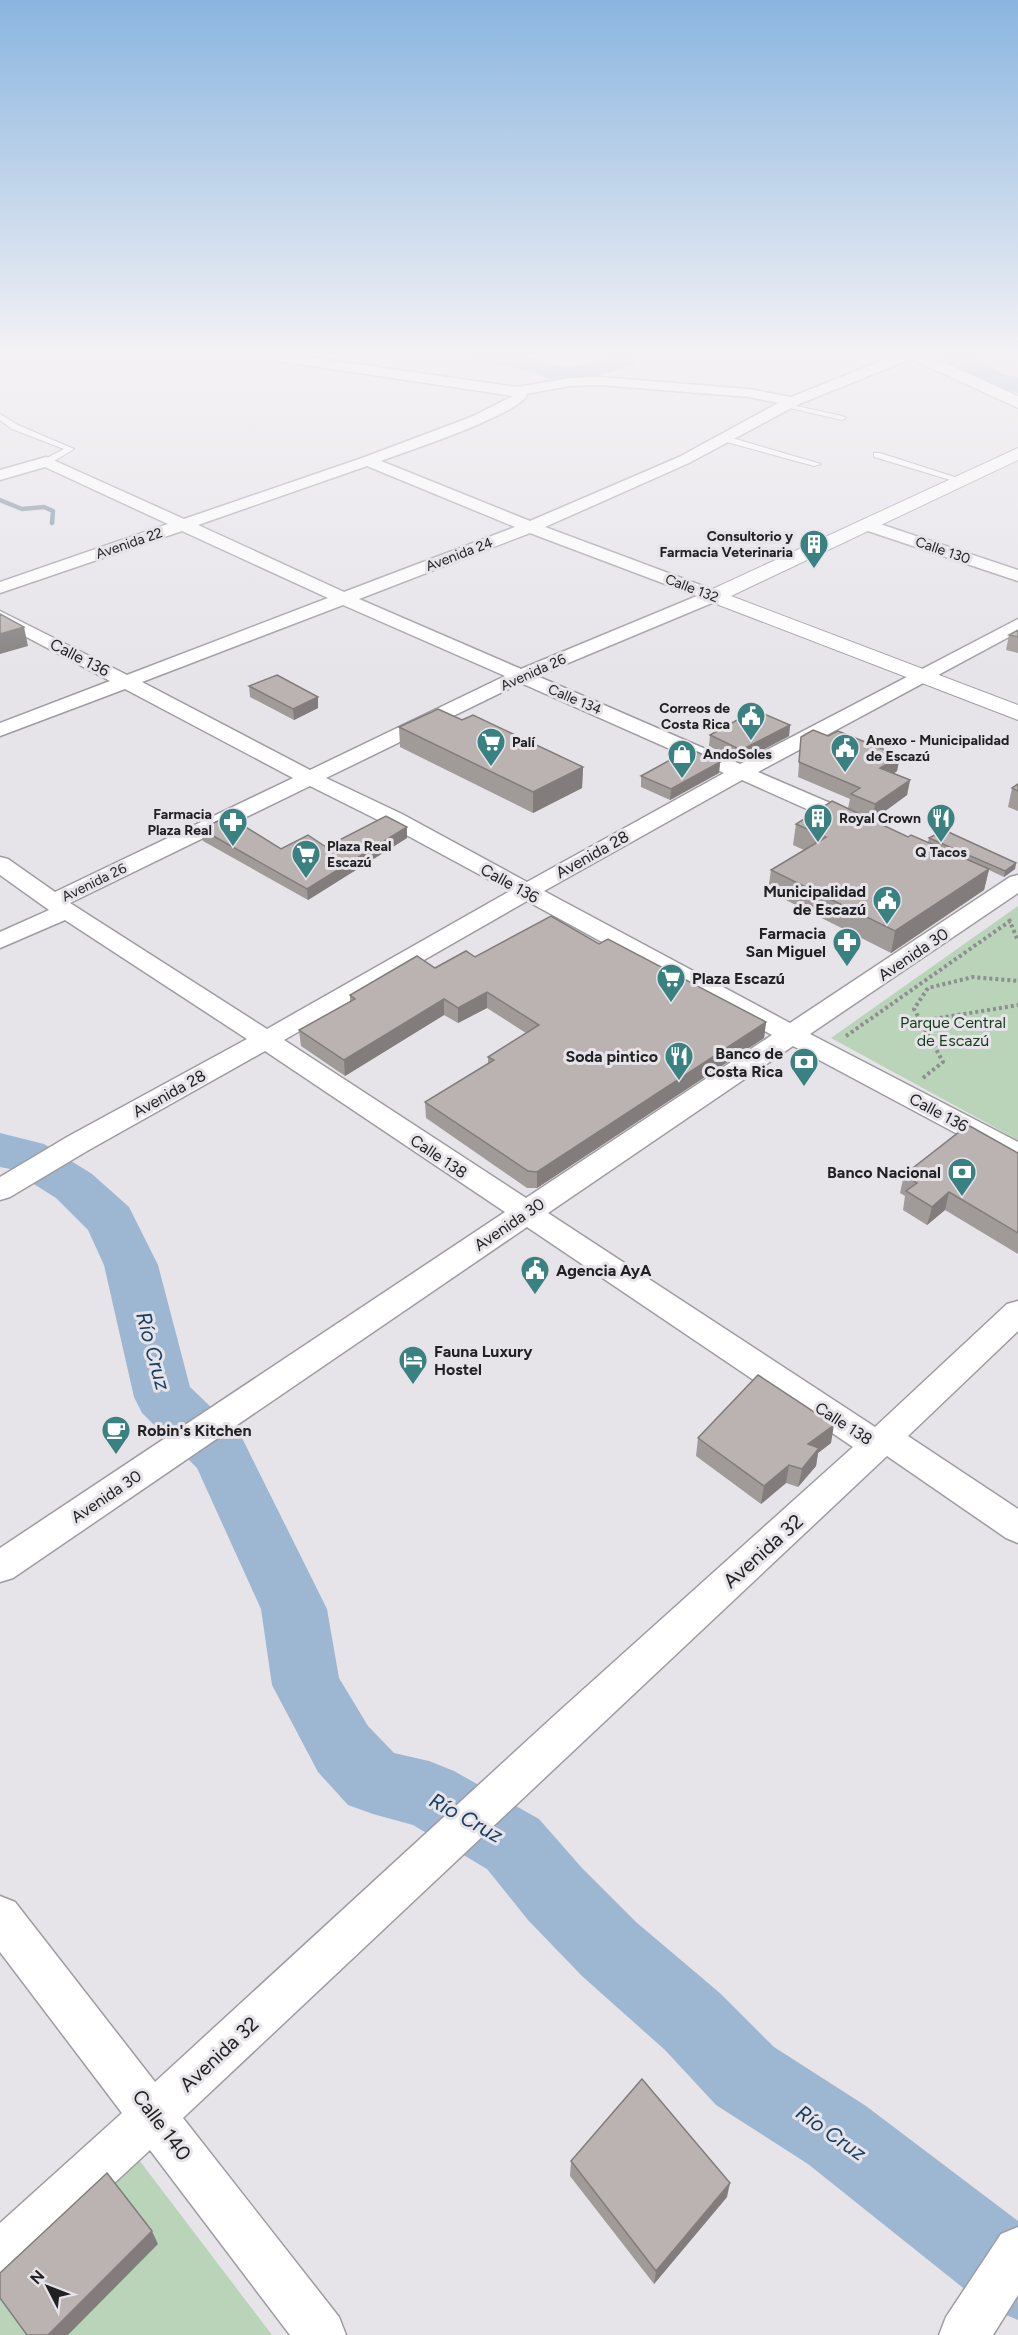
<svg xmlns="http://www.w3.org/2000/svg" width="1018" height="2335" viewBox="0 0 1018 2335" font-family="Figtree,sans-serif">
	<style>
		.green { fill: #b9d4b9 }
		.lines { fill: none; stroke-linecap: round; stroke-linejoin: round }
		.stream { stroke: #788a9e; stroke-width: 4.5 }
		.river { fill: #9db7d3; fill-rule: evenodd }
		.service-casing { stroke: #9e9ca2; stroke-width: 2 }
		.minor-casing { stroke: #9e9ca2; stroke-width: 3 }
		.secondary-casing { stroke: #9e9ca2; stroke-width: 2 }
		.path { stroke: #8f8d91; stroke-width: 4; stroke-dasharray: 3 3; stroke-linecap: butt }
		.service { fill: #fff; fill-rule: evenodd }
		.minor { fill: #fff; fill-rule: evenodd }
		.secondary { fill: #fff; fill-rule: evenodd }
		.wall { fill: #a09a98 }
		.shaded-wall { fill: #827d7c }
		.building { fill: #bab3b1; stroke: #827d7c; stroke-width: 1.5 }
		.labels { text-anchor: middle; stroke-width: 6; stroke-linejoin: round; paint-order: stroke }
		.far-poi-label { font-size: 14px; font-weight: bold; fill: #212123; stroke: #e6e3e9; text-anchor: start }
		.far-street-label { font-size: 14px; fill: #212123; stroke: #e6e3e9 }
		.street-label { font-size: 16px; fill: #212123; stroke: #e6e3e9 }
		.poi-label { font-size: 16px; font-weight: bold; fill: #212123; stroke: #e6e3e9; text-anchor: end }
		.park-label { font-size: 16px; fill: #133e19; stroke: #e6e3e9 }
		.near-street-label { font-size: 20px; fill: #212123; stroke: #e6e3e9 }
		.near-water-label { font-size: 21px; font-style: italic; fill: #163e64; stroke: #e6e3e9 }
	</style>
	<rect width="100%" height="100%" fill="#e6e3e9"/>
	<path class="green" d="M1018 906V1140L831 1038Z
		M136 2156 272 2335H0V2282Z"/>
	<g class="lines">
		<path class="stream" d="M0 500 22 509 44 507 53 511 52 523"/>
		<path class="river" d="M469 355H521L560 366 584 365 614 355H638L633 365 587 379 559 381 506 366 472 360Z
			M942 355H971L1003 374 1018 377V393L985 384 945 360Z
			M0 1133 44 1144 92 1174 129 1207 158 1265 190 1387 241 1436 327 1609 339 1678 368 1726 394 1753 429 1761 454 1771 539 1819 582 1868 636 1922 721 1994 774 2047 866 2106 1018 2221V2320L987 2307 808 2164 716 2105 665 2050 582 1976 528 1920 487 1869 413 1825 373 1814 348 1805 318 1772 272 1685 261 1609 197 1468 142 1413 134 1397 104 1265 88 1230 56 1198 10 1169 0 1167Z"/>
		<g class="service-casing">
			<path id="service" d="M783 403 842 416 846 418 842 420 786 407H783Z
				M0 414 18 425 74 449 49 464H43V460L64 449 12 429 0 420Z
				M723 437H729L821 464 814 466 723 441Z
				M874 453H880L964 480 957 482 874 457Z"/>
		</g>
		<g class="minor-casing">
			<path id="minor" d="M258 355H293L517 387 570 378 600 377 749 389 791 397 896 355H915L913 358 797 405 689 463 545 527 719 592 722 596 719 600 537 676 740 764 1018 619V632L758 772 865 818 868 823 865 828 857 830 849 828 742 780 544 891 790 1023 1010 877 1018 875V893L810 1034 1018 1142V1163L1008 1161 793 1046 548 1213 875 1427 1007 1304 1018 1301V1331L908 1436 1018 1509V1543L1006 1538 887 1456 183 2118 339 2317 346 2335H290L150 2150 17 2273 0 2280V2223L122 2113 0 1952V1896L15 1902 155 2082 556 1714 853 1447 527 1227 13 1578 0 1582V1548L505 1212 265 1051 87 1151 10 1197 0 1200V1177L67 1137 247 1039 65 920 0 948V932L49 910 0 875V857L8 859 55 892 293 778 125 689 0 736V723L110 681 0 623V611L127 675 328 598 182 531 0 593V582L168 524 45 467 0 480V470L46 457 51 459 184 519 362 458 471 417 513 396 265 359ZM600 385 749 397 778 403 679 457 530 521 381 461C410 450 512 417 527 396L526 394 570 386ZM367 466 515 527 344 592 198 525ZM530 533 697 596 521 669 359 599ZM343 605 505 676 310 770 142 682ZM521 683 724 773 527 882 402 814 326 778ZM310 786 386 824 510 891 267 1029 70 903ZM527 901 772 1035 526 1198 284 1040Z
				M868 520 1018 570V581L862 529 860 525Z
				M1018 2227V2295L993 2335H939L946 2317 1001 2234Z"/>
		</g>
		<g class="secondary-casing">
			<path id="secondary" d="M907 355H928L1018 396V408L909 358Z
				M1018 448V460L731 596 1018 705V720L706 600 703 596 706 592Z"/>
		</g>
		<path class="path" d="M1009 919 1018 941
			M922 1021 1018 1005
			M846 1036 1010 921
			M923 1078 943 1062 914 1009 928 988 973 977 1018 981"/>
		<use href="#service" class="service"/>
		<use href="#minor" class="minor"/>
		<use href="#secondary" class="secondary"/>
	</g>
	<path class="wall" d="M1018 630V653L1006 650 1009 635Z
		M249 686 318 697V708L294 720 250 697Z
		M462 720 583 767 582 788 533 813 400 747 399 727Z
		M790 725 789 736 740 762 709 746 710 735Z
		M801 737 900 756 897 771 893 774 910 780 907 795 873 820 908 837 928 842 929 838 1016 863 1015 869 1004 877 989 870 984 890 891 953 768 891 771 870 804 850 793 845 796 824 848 808 850 799 798 777Z
		M720 762 719 773 670 800 641 787V776Z
		M1018 784V811L1008 807 1012 788Z
		M201 829 281 849 326 847 407 838 308 900 203 841Z
		M599 944 766 1022 764 1038 537 1188H527L426 1118 425 1102 488 1064V1057L526 1033 487 1008 458 1023 444 1015 345 1076 301 1046 299 1030 350 1002V995L435 968 475 957Z
		M1018 1153V1254L945 1210 927 1225 903 1210 905 1196 900 1193 904 1175Z
		M698 1438 831 1443 818 1453 816 1466 798 1487 786 1483 761 1504 696 1456Z
		M571 2161 727 2197 654 2284 570 2176Z"/>
	<path class="shaded-wall" d="M24 627 28 646 0 654V634Z
		M318 697V708L294 720 293 709Z
		M790 725 789 736 740 762 741 750Z
		M900 756 897 771 877 784 880 768Z
		M720 762 719 773 670 800 671 789Z
		M583 767 582 788 533 813V792Z
		M910 780 907 795 873 820 875 804Z
		M407 827V838L308 900 307 889Z
		M1016 863 1015 869 1004 877 1005 871Z
		M989 869 984 890 891 953 895 931Z
		M487 992V1008L458 1023V1008Z
		M444 999V1015L345 1076 344 1060Z
		M766 1022 764 1038 537 1188V1172Z
		M949 1192 945 1210 927 1225 932 1207Z
		M834 1425 831 1443 818 1453 816 1466 798 1487 808 1444Z
		M789 1465 786 1483 761 1504 764 1486Z
		M730 2183 727 2197 654 2284 656 2271Z
		M152 2231 158 2244 68 2335H48Z"/>
	<path class="building" d="M0 614 24 627 0 634Z
		M1018 630V637L1009 635Z
		M277 675 318 697 293 709 249 686Z
		M438 709 462 720 473 715 583 767 533 792 399 727Z
		M755 710 790 725 741 750 710 735Z
		M813 730 828 736 838 731 900 756 880 768 910 780 875 804 851 794 860 788 799 762 801 737Z
		M690 749 720 762 671 789 641 776Z
		M1018 784V791L1012 788Z
		M832 801 908 837 911 835 989 869 895 931 771 870 826 837 796 824Z
		M228 816 281 849 308 835 326 847 386 816 407 827 307 889 201 829Z
		M944 830 1016 863 1005 871 929 838Z
		M551 916 599 944 608 939 766 1022 537 1172 528 1171 425 1102 494 1060 488 1057 539 1025 487 992 458 1008 444 999 344 1060 299 1030 355 999 350 995 417 956 435 968 466 951 475 957Z
		M968 1125 1018 1153V1233L949 1192 932 1207 906 1191 917 1183 904 1175Z
		M758 1375 834 1425 808 1444 819 1448 802 1469 789 1465 764 1486 698 1438Z
		M642 2079 730 2183 656 2271 571 2161Z
		M107 2173 152 2231 48 2335H27L0 2298V2273Z"/>
	<linearGradient id="sky" x2="0" y2="1"><stop stop-color="#8ab5e0"/><stop offset="0.52" stop-color="#f4f2f5"/><stop offset="1" stop-color="#f4f2f5" stop-opacity="0"/></linearGradient>
	<rect width="1018" height="682" fill="url(#sky)"/>
	<defs>
		<g id="building-pin" transform="scale(1.5)"><path d="M0 17L-7.5 6A9.5 9.5 0 1 1 7.5 6Z" fill="#398281" stroke="#e6e3e9"/><path d="M-4-6H4V6H1V3H-1V6H-4ZM-2.5-4.3h1.7v1.8h-1.7ZM.8-4.3h1.7v1.8H.8ZM-2.5-1h1.7V.8h-1.7ZM.8-1h1.7V.8H.8Z" fill="#fff"/></g>
		<g id="civic-pin" transform="scale(1.5)"><path d="M0 17L-7.5 6A9.5 9.5 0 1 1 7.5 6Z" fill="#398281" stroke="#e6e3e9"/><path d="M-.6-6.5H3V-4.5H.6V-3L4-1V1h2V6H-6V1h2V-1L-.6-3ZM-1.2 2.5V6h2.4V2.5Z" fill="#fff"/></g>
		<g id="supermarket-pin" transform="scale(1.5)"><path d="M0 17L-7.5 6A9.5 9.5 0 1 1 7.5 6Z" fill="#398281" stroke="#e6e3e9"/><path d="M-6-5.5h2.5l.6 2H6L4.5 2H-2.5L-4.4-4H-6ZM-1.5 3.2a1.3 1.3 0 1 0 .1 0ZM3 3.2a1.3 1.3 0 1 0 .1 0Z" fill="#fff"/></g>
		<g id="shop-pin" transform="scale(1.5)"><path d="M0 17L-7.5 6A9.5 9.5 0 1 1 7.5 6Z" fill="#398281" stroke="#e6e3e9"/><path d="M-5-2.5h2.3a2.7 3.5 0 0 1 5.4 0H5L5.5 6h-11ZM-1.5-2.5h3a1.5 2.3 0 0 0-3 0Z" fill="#fff"/></g>
		<g id="restaurant-pin" transform="scale(1.5)"><path d="M0 17L-7.5 6A9.5 9.5 0 1 1 7.5 6Z" fill="#398281" stroke="#e6e3e9"/><path d="M-5-6h1v4h1v-4h1v4h1v-4h1v5L-1.5 .5V6h-2V.5L-5-1ZM5-6V6H3V1.5H1.5Q1.5-4 5-6Z" fill="#fff"/></g>
		<g id="pharmacy-pin" transform="scale(1.5)"><path d="M0 17L-7.5 6A9.5 9.5 0 1 1 7.5 6Z" fill="#398281" stroke="#e6e3e9"/><path d="M-2-6h4v4h4v4h-4v4h-4v-4h-4v-4h4Z" fill="#fff"/></g>
		<g id="bank-pin" transform="scale(1.5)"><path d="M0 17L-7.5 6A9.5 9.5 0 1 1 7.5 6Z" fill="#398281" stroke="#e6e3e9"/><path d="M-6-4H6V4H-6ZM0-2.3a2.3 2.3 0 1 0 0 4.6a2.3 2.3 0 1 0 0-4.6Z" fill="#fff"/></g>
		<g id="hotel-pin" transform="scale(1.5)"><path d="M0 17L-7.5 6A9.5 9.5 0 1 1 7.5 6Z" fill="#398281" stroke="#e6e3e9"/><path d="M-6-4.5h1.5V1H6V5H4.5V3h-9V5H-6ZM-4 0a1.8 1.8 0 1 1 3.6 0ZM.5 0V-2.5h3Q6-2.5 6 0Z" fill="#fff"/></g>
		<g id="cafe-pin" transform="scale(1.5)"><path d="M0 17L-7.5 6A9.5 9.5 0 1 1 7.5 6Z" fill="#398281" stroke="#e6e3e9"/><path d="M-5.5-4.5H6V0H3Q3 3.5 0 3.5H-2.5Q-5.5 3.5-5.5 0ZM3-3.2v2h1.7v-2ZM-6 4.5H4V6H-6Z" fill="#fff"/></g>
	</defs>
	<g fill-rule="evenodd">
		<use href="#building-pin" x="814" y="544"/>
		<use href="#civic-pin" x="751" y="716"/>
		<use href="#supermarket-pin" x="491" y="742"/>
		<use href="#civic-pin" x="845" y="748"/>
		<use href="#shop-pin" x="682" y="754"/>
		<use href="#building-pin" x="818" y="818"/>
		<use href="#restaurant-pin" x="941" y="818"/>
		<use href="#pharmacy-pin" x="233" y="822"/>
		<use href="#supermarket-pin" x="306" y="854"/>
		<use href="#civic-pin" x="887" y="900"/>
		<use href="#pharmacy-pin" x="847" y="942"/>
		<use href="#supermarket-pin" x="671" y="978"/>
		<use href="#restaurant-pin" x="679" y="1056"/>
		<use href="#bank-pin" x="804" y="1062"/>
		<use href="#bank-pin" x="962" y="1172"/>
		<use href="#civic-pin" x="535" y="1270"/>
		<use href="#hotel-pin" x="413" y="1360"/>
		<use href="#cafe-pin" x="116" y="1430"/>
	</g>
	<g class="labels">
		<g class="far-poi-label">
			<text x="793" y="541" text-anchor="end">Consultorio y<tspan x="793" dy="16">Farmacia Veterinaria</tspan></text>
			<text x="730" y="713" text-anchor="end">Correos de<tspan x="730" dy="16">Costa Rica</tspan></text>
			<text x="866" y="745">Anexo - Municipalidad<tspan x="866" dy="16">de Escazú</tspan></text>
			<text x="512" y="747">Palí</text>
			<text x="703" y="759">AndoSoles</text>
			<text x="212" y="819" text-anchor="end">Farmacia<tspan x="212" dy="16">Plaza Real</tspan></text>
			<text x="839" y="823">Royal Crown</text>
			<text x="327" y="851">Plaza Real<tspan x="327" dy="16">Escazú</tspan></text>
			<text x="941" y="857" text-anchor="middle">Q Tacos</text>
		</g>
		<g class="far-street-label">
			<text transform="translate(129 543) rotate(-19)" y="5">Avenida 22</text>
			<text transform="translate(943 550) rotate(19)" y="5">Calle 130</text>
			<text transform="translate(459 554) rotate(-21)" y="5">Avenida 24</text>
			<text transform="translate(692 588) rotate(21)" y="5">Calle 132</text>
			<text transform="translate(533 672) rotate(-24)" y="5">Avenida 26</text>
			<text transform="translate(575 699) rotate(23)" y="5">Calle 134</text>
			<text transform="translate(94 882) rotate(-26)" y="5">Avenida 26</text>
		</g>
		<g class="street-label">
			<text transform="translate(80 657) rotate(27)" y="6">Calle 136</text>
			<text transform="translate(592 854) rotate(-29)" y="6">Avenida 28</text>
			<text transform="translate(510 883) rotate(29)" y="6">Calle 136</text>
			<text transform="translate(913 954) rotate(-34)" y="6">Avenida 30</text>
			<text transform="translate(169 1093) rotate(-29)" y="6">Avenida 28</text>
			<text transform="translate(939 1112) rotate(28)" y="6">Calle 136</text>
			<text transform="translate(439 1156) rotate(34)" y="6">Calle 138</text>
			<text transform="translate(509 1224) rotate(-34)" y="6">Avenida 30</text>
			<text transform="translate(844 1423) rotate(33)" y="6">Calle 138</text>
			<text transform="translate(106 1496) rotate(-34)" y="6">Avenida 30</text>
		</g>
		<g class="poi-label">
			<text x="866" y="897">Municipalidad<tspan x="866" dy="18">de Escazú</tspan></text>
			<text x="826" y="939">Farmacia<tspan x="826" dy="18">San Miguel</tspan></text>
			<text x="692" y="984" text-anchor="start">Plaza Escazú</text>
			<text x="783" y="1059">Banco de<tspan x="783" dy="18">Costa Rica</tspan></text>
			<text x="658" y="1062">Soda pintico</text>
			<text x="941" y="1178">Banco Nacional</text>
			<text x="556" y="1276" text-anchor="start">Agencia AyA</text>
			<text x="434" y="1357" text-anchor="start">Fauna Luxury<tspan x="434" dy="18">Hostel</tspan></text>
			<text x="137" y="1436" text-anchor="start">Robin's Kitchen</text>
		</g>
		<g class="park-label">
			<text x="953" y="1028">Parque Central<tspan x="953" dy="18">de Escazú</tspan></text>
		</g>
		<g class="near-street-label">
			<text transform="translate(763 1551) rotate(-42)" y="7">Avenida 32</text>
			<text transform="translate(219 2054) rotate(-43)" y="7">Avenida 32</text>
			<text transform="translate(162 2125) rotate(53)" y="7">Calle 140</text>
		</g>
		<g class="near-water-label">
			<text transform="translate(153 1351) rotate(75)" y="7">Río Cruz</text>
			<text transform="translate(466 1818) rotate(29)" y="7">Río Cruz</text>
			<text transform="translate(831 2133) rotate(35)" y="7">Río Cruz</text>
		</g>
	</g>
	<g transform="translate(48 2287) rotate(312)" stroke="#e6e3e9" stroke-width="4.5" paint-order="stroke">
	<path d="M0-4.5L10 22L0 15L-10 22Z" fill="#212123"/>
	<text y="-9" font-size="16" font-weight="bold" text-anchor="middle" fill="#212123">N</text>
	</g>
</svg>
